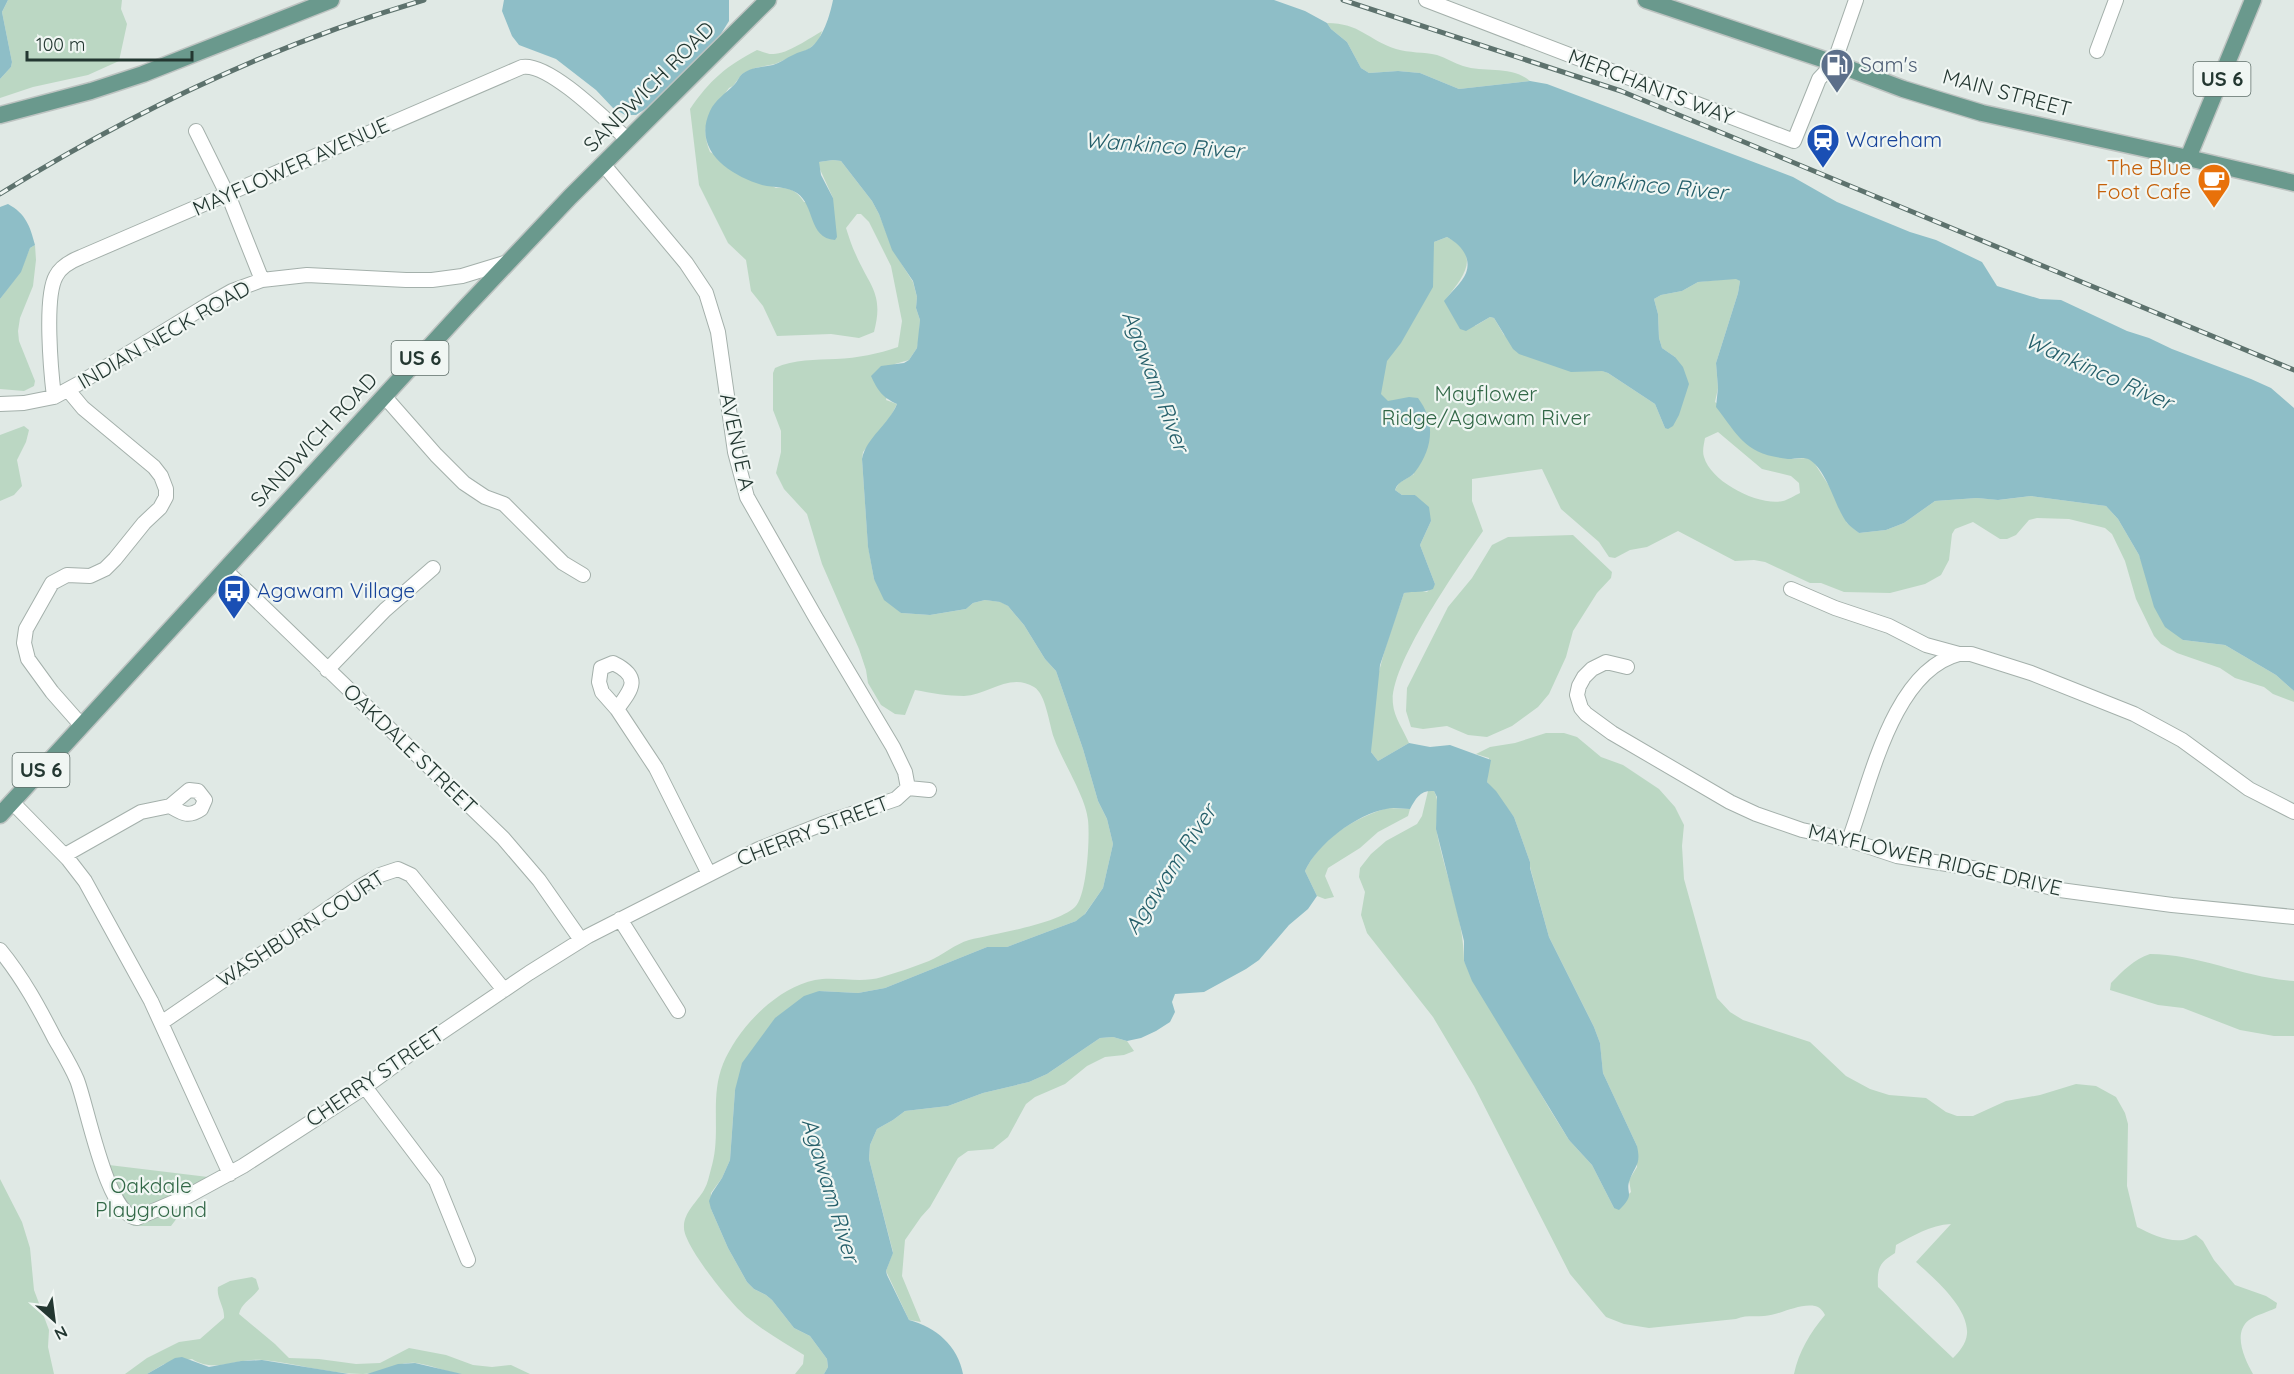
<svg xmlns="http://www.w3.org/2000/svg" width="2294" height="1374" viewBox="0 0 2294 1374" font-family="Quicksand,sans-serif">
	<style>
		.green { fill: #bbd7c3; fill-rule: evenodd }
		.water { fill: #8ebec7 }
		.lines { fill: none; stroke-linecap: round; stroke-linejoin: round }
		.minor-casing { stroke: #a4b0ab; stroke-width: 16 }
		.major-casing { stroke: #bdc3c1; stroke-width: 19 }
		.minor { stroke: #fff; stroke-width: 14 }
		.major { stroke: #6a998d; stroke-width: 16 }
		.rail-casing { stroke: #5d726d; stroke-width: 5 }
		.rail { stroke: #f0f6f3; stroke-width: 3; stroke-dasharray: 9; stroke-linecap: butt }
		.labels { text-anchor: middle; stroke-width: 4.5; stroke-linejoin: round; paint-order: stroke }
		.shield { fill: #f0f6f3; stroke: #60706b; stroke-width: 1.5 }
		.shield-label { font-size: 20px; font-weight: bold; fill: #233731 }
		.service-label { font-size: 21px; fill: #4e5e75; stroke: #f0f6f3; text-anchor: start }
		.street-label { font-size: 21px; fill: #233731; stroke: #f0f6f3 }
		.transit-label { font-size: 21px; fill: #164399; stroke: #f0f6f3; text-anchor: start }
		.food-label { font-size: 21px; fill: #c56008; stroke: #f0f6f3; text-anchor: end }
		.park-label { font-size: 21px; fill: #326847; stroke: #f0f6f3 }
		.water-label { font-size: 22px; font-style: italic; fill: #255f6a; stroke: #f0f6f3 }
	</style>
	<rect width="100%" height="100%" fill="#e0e9e5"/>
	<path class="green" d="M8 0H122L121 9 127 24 119 61 88 75 33 87 0 98V79L11 67 12 62 2 12Z
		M1327 23C1360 23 1368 40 1396 49 1409 53 1424 52 1437 55 1446 58 1454 63 1463 66 1485 73 1511 65 1530 81L1459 89 1420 73 1398 71 1369 73 1361 68 1347 42 1331 29Z
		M822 31 819 40 809 49 775 64 755 68 742 74 733 86 729 88C712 113 698 122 710 152L776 188C789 187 797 191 804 202L832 203 833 198 818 165 819 162 833 160 841 161 872 201 879 214 893 250 913 282 917 297 916 308 920 320 919 338 917 348 909 360 895 364 886 400 897 404 889 420 863 452 862 459 868 546 874 579 901 613 930 615 966 609 973 603 985 600 1001 602 1008 606 1024 625 1045 659 1056 671 1083 749 1098 801 1107 819 1113 844 1103 888 1082 918 1076 921 1007 947H987L885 988 858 993 819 991 735 1090 730 1160 722 1178 711 1193V1209L728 1248 747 1282 754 1289 766 1295 772 1300 794 1328 810 1336 827 1359 828 1367 824 1374H795L803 1364 804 1355C785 1343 765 1332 748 1318 733 1307 684 1246 684 1228 683 1213 697 1202 704 1190 708 1183 709 1176 711 1169 722 1134 709 1099 723 1064 738 1028 776 988 815 980 837 976 860 984 882 977 898 972 914 967 929 961 943 955 955 944 969 940 996 933 1055 925 1075 907 1087 896 1090 837 1088 820 1086 797 1062 761 1054 738 1049 724 1046 694 1034 687 1010 672 988 695 964 696 948 696 931 693 915 690L905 715 895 714 881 705 868 683 866 670 859 649 822 564 807 514 784 489 776 473 781 452V431L773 410V373L775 368C794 359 816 360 836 359 858 358 878 354 898 347L902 321 891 266 869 222 861 214H857L846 228C849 237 852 247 856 255 870 287 884 294 874 332L859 338 831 334 777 336 763 306 751 291 746 260 728 243 699 185 690 109C710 80 726 66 757 50 761 51 767 54 772 54 786 55 810 38 822 31Z
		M1447 237C1482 255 1464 276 1446 299L1475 326 1490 317 1494 318 1504 335 1608 373 1655 404 1665 428 1675 357 1662 348 1659 338 1658 314 1654 299 1661 295 1682 291 1698 282 1736 278 1740 281 1738 293 1716 363 1718 388 1715 402 1790 459 1807 458 1813 461 1833 492 1847 523 1859 533 1886 530 1904 523 1935 501 1977 498 1999 500 2031 496 2106 506 2118 519 2139 555 2146 573 2183 640 2225 645 2276 675 2294 691V702L2273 694 2264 687 2235 678 2220 668 2177 653 2161 644 2154 636 2136 599 2125 561 2112 534 2105 528 2069 519 2037 518 2029 520 2016 535 2007 539H2000L1973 522 1955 529 1952 534 1949 560 1941 575 1925 584 1890 593 1844 592 1821 583H1810L1765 562 1754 560 1735 561 1678 531 1647 547 1630 550 1615 558 1609 557 1599 542 1561 509 1542 469 1472 479V501L1483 531C1460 565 1388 666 1393 704 1394 717 1404 731 1409 743L1378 761 1371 752C1372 725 1373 690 1381 664 1387 640 1396 616 1404 593L1417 590 1427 592 1435 584 1420 545 1431 521 1415 495H1402L1395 490 1399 483 1414 474 1356 371 1434 242ZM1718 432 1762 469 1791 476 1799 483 1800 493C1795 495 1788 500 1783 501 1758 506 1711 482 1704 457 1702 451 1704 444 1705 438Z
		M35 245 36 260 33 286 20 318 18 331 19 341 35 381 34 386 24 391 0 389V299L20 272 30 248Z
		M24 426 29 430 26 442 17 460 22 486 14 495 0 501V435Z
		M1573 535 1612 572 1611 578 1597 593 1573 631 1566 657 1549 694 1538 707 1512 726 1487 737 1468 735 1447 726 1423 729 1411 727 1406 711 1407 688 1448 607 1472 578 1492 545 1508 537Z
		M1546 733H1564L1577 737 1601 757 1623 765 1659 789 1675 807 1684 825 1682 846 1684 879 1717 998 1730 1012 1743 1020 1810 1042 1846 1076 1870 1089 1889 1095 1926 1098 1946 1112 1957 1116H1973L2006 1101 2040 1095 2076 1084 2096 1086 2116 1097 2125 1113 2128 1124 2127 1186 2137 1227C2151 1234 2167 1242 2183 1240 2188 1239 2192 1236 2196 1235L2203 1241 2214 1260 2235 1285 2266 1296 2277 1303 2276 1308C2268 1312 2256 1315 2249 1320 2232 1333 2245 1360 2253 1374H1794C1799 1351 1810 1333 1825 1315 1823 1311 1820 1307 1815 1306 1799 1303 1780 1315 1764 1316 1754 1317 1745 1315 1736 1319L1649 1328 1624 1324 1606 1317 1570 1274 1474 1086 1433 1017 1367 933 1361 915 1365 892 1359 877 1360 868 1371 854 1386 841 1417 824 1422 816 1428 791H1434C1441 803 1435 820 1437 833 1445 875 1464 918 1464 961L1549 1108 1569 1140 1592 1165 1614 1208 1631 1192 1629 1180 1637 1167V1146L1603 1073 1600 1043 1594 1027 1549 937 1530 867V862L1514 817 1487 782 1489 758 1476 754 1490 747 1515 743ZM1951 1224 1916 1262C1934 1278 1969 1308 1967 1334 1966 1344 1959 1352 1953 1358L1878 1287C1877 1268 1879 1263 1895 1253L1896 1245C1913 1236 1930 1225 1951 1224Z
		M1388 808 1410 809 1408 816 1378 832 1360 848 1328 868 1325 876 1334 897 1325 899 1317 896 1305 871C1320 839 1355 817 1388 808Z
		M2150 954C2199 954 2245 978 2294 981V1036H2274L2240 1030 2183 1008 2158 1005 2110 990 2111 983C2123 971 2134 959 2150 954Z
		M1113 1037 1127 1041 1134 1051 1124 1055 1105 1057 1087 1066 1065 1084 1035 1097 1026 1104 1008 1137 993 1149 968 1151 958 1158 930 1207 921 1217 905 1240 902 1276 921 1322 909 1320 886 1271 893 1252 869 1159 870 1145 877 1129 893 1120 905 1111 948 1106 983 1093 1029 1082 1047 1074 1100 1038Z
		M109 1165 208 1177 171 1226H133Z
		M0 1179 22 1222 30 1248 34 1290 49 1330 48 1347 54 1374H0Z
		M252 1277 256 1279 259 1289C252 1299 242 1302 239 1314L275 1344 289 1358 319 1359 356 1364 380 1363 409 1348 446 1355 473 1365 492 1367 511 1365 530 1374C508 1374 483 1374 461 1374 446 1372 431 1365 416 1363 397 1361 381 1374 363 1374 328 1374 296 1363 263 1360 237 1357 216 1374 192 1359L164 1364 147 1374H125L147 1358 179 1342 200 1339 224 1318C225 1307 216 1298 218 1287L230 1281Z"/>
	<path class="water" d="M0 0H8L2 12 12 62 11 67 0 79Z
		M504 0H729V21L714 45 650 106 636 115H625L613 108 596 90 556 59 519 45 512 36 502 11Z
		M833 0H1274L1305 11 1327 23 1331 29 1347 42 1361 68 1369 73 1398 71 1420 73 1459 89 1530 81 1547 84 1793 177 1837 202 1910 232 1936 240 1982 262 1997 286 2040 299 2061 300 2127 331 2149 338 2172 349 2251 379 2271 388 2294 408V691L2276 675 2225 645 2183 640 2165 627 2154 607 2139 555 2118 519 2106 506 2031 496 1998 500 1977 498 1935 501 1904 523 1886 530 1859 533C1855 530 1851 527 1848 524 1835 509 1829 473 1810 460 1804 456 1795 459 1788 459 1745 454 1740 438 1716 407L1718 388 1716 363 1738 293 1740 281 1736 279 1698 282 1682 291 1661 295 1654 299 1658 314 1659 338 1662 348 1675 357 1683 367 1689 384 1679 415 1673 426 1668 429 1665 428 1655 404 1608 373 1602 371 1571 372 1519 354 1513 349 1494 318 1490 317 1466 331 1460 329 1444 301C1450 293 1462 283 1466 273 1472 257 1460 244 1447 237L1434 242 1433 287 1401 343 1387 361 1381 394 1388 401 1409 397 1418 398C1436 422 1433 448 1415 472 1409 480 1398 480 1395 490L1402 495H1415L1429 507 1431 521 1420 545 1435 584 1433 589C1424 593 1414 591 1404 593L1380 665 1371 752 1378 761 1409 743 1430 747 1450 745 1491 760 1487 782 1496 791 1514 817 1530 862V868L1549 937 1594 1027 1600 1043 1603 1073 1637 1146C1641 1164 1636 1164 1630 1179 1624 1194 1637 1193 1619 1210L1614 1208 1592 1165 1569 1140 1472 981 1464 961V941L1436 829 1437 797 1434 791C1420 790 1416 798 1410 809 1402 809 1393 807 1386 809 1357 814 1317 844 1305 871L1317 896 1308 909 1289 925 1259 960 1246 969 1204 992 1175 994 1172 1002 1175 1012 1170 1022 1156 1031 1141 1038 1127 1041 1113 1037 1100 1038 1047 1074 1029 1082 983 1093 948 1106 905 1111 893 1120 877 1129 870 1145 869 1159 893 1253 886 1271 887 1275 909 1320C936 1327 958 1346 963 1374H824L828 1367 827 1359 810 1336 794 1328 772 1300 766 1295 754 1289 747 1282 728 1248 711 1209 709 1201 712 1193 722 1178 730 1160 735 1090 742 1063 775 1018 804 996 819 991 858 993 885 988 987 947H1007L1076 921 1085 914 1103 888 1113 844 1107 819 1098 801 1083 749 1056 671 1045 659 1024 625 1008 606 1000 602 985 600 973 603 966 609 930 615 901 613 884 600 874 579 868 547 862 459C866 438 889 424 897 404 882 397 878 391 871 376L881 366 904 363 909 360 917 348 920 320 916 308 917 297 913 281 892 250 879 214 872 201 841 161 833 160 819 162 821 175 833 198 837 237 835 240C808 238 815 205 797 193 786 186 775 188 762 185 729 175 692 150 710 111 715 100 726 93 734 85 737 82 739 77 742 74 751 67 762 67 773 65 780 63 786 58 793 55 798 52 805 51 810 48 823 39 830 15 833 0Z
		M8 204C26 214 30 226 35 245L30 248 21 272 0 299V207Z
		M182 1357 209 1367 241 1361 262 1360 349 1374H147L175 1358Z
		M415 1363 462 1374H367L398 1364Z"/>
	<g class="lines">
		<g class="minor-casing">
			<path id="minor" d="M1426 0 1794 141 1819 79 1834 63 1856 0
				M2097 51 2116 0
				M196 131 231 202 262 280
				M603 164 686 263 706 293 718 332 735 452 747 497 816 618 893 747 905 772 908 788
				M68 390 83 408 154 467 161 476 166 489V497L160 508 144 523 115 559 105 569 90 576 67 575 52 583 26 629 24 643 28 659 52 692 82 726
				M54 397C51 372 44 297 56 276 61 266 71 261 81 257L522 67C549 62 607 121 628 140
				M385 397 436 455 464 483 485 497 504 504 563 563 583 575
				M0 404 24 403 54 397 78 384 209 304 232 291 262 280 307 275 406 280H432L462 276 508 262
				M225 570 503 838 539 880 581 940
				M1791 589 1835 608 1889 626 1926 645 1959 654H1971L2031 673 2134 714 2182 740 2249 789 2294 812
				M1627 667 1606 662 1592 669 1584 677 1579 686 1577 695 1581 708 1586 714 1612 733 1730 802 1756 814 1802 830 1849 840 1897 856 1978 869 2060 890 2172 905 2294 917
				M327 670 385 610 433 568
				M617 709C632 689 642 677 613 663L601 668 599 682 602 692 617 709 656 768 709 874
				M908 788 929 790
				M12 802 68 859 85 881 151 1001 230 1174
				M1849 840C1870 785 1892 671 1959 654
				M65 855 141 812 170 806 189 790 198 791 205 800 201 809C188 818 182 813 170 806
				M620 919 678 1011
				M0 950C23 978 39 1008 55 1039 63 1053 71 1066 77 1080 87 1105 107 1216 137 1218L188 1196 243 1166 365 1087 414 1051 529 973 588 936 759 849 825 823 896 799 908 788
				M161 1023 358 888 380 875 398 869 411 875 504 990
				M365 1087 436 1181 468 1260"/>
		</g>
		<g class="major-casing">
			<path id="major" d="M1646 0 1834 63 1903 89 1982 113 2188 158 2294 183
				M0 115 91 91 143 74 331 0
				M2188 158 2253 0
				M0 815 466 307 570 197 768 0"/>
		</g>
		<use href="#minor" class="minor"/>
		<use href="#major" class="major"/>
		<g class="rail-casing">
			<path id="rail" d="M1343 0 1621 91 2294 370
				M0 194C132 112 274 44 424 0"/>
		</g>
		<use href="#rail" class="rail"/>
	</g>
	<defs>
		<g id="fuel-pin" transform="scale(1.725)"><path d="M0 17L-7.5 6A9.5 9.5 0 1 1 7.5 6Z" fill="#5c6f8a" stroke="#f0f6f3"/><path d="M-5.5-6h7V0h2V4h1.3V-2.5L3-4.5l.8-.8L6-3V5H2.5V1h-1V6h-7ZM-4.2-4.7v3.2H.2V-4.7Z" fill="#fff"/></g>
		<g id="station-pin" transform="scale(1.725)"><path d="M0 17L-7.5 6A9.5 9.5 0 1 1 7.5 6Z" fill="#1a4fb4" stroke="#f0f6f3"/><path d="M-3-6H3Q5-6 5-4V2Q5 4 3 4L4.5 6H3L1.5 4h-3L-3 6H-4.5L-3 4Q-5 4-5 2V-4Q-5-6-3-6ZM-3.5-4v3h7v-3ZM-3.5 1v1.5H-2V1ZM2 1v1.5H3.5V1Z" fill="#fff"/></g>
		<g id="cafe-pin" transform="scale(1.725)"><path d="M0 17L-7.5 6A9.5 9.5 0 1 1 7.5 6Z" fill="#e8710a" stroke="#f0f6f3"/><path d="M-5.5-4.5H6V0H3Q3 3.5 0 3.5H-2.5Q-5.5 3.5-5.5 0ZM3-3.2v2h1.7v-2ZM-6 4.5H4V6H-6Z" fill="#fff"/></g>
		<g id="bus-pin" transform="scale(1.725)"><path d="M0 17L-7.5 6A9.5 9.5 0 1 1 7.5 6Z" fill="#1a4fb4" stroke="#f0f6f3"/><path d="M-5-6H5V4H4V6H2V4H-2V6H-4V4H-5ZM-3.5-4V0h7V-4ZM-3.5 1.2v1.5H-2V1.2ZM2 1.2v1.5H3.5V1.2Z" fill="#fff"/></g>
	</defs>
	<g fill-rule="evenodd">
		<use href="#fuel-pin" x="1837" y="65"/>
		<use href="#station-pin" x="1823" y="140"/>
		<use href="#cafe-pin" x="2214" y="180"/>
		<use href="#bus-pin" x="234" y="591"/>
	</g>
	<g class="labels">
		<g class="shield">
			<rect x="2193.5" y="62" width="57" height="34" rx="4.5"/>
			<rect x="391.5" y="341" width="57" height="34" rx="4.5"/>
			<rect x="12.5" y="753" width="57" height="34" rx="4.5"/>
		</g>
		<g class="shield-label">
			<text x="2222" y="86">US 6</text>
			<text x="420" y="365">US 6</text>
			<text x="41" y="777">US 6</text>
		</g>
		<g class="service-label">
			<text x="1860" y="72">Sam's</text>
		</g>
		<g class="street-label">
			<text transform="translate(649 87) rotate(-45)" y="7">SANDWICH ROAD</text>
			<text transform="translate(1651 87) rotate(21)" y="7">MERCHANTS WAY</text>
			<text transform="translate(2007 93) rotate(15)" y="7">MAIN STREET</text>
			<text transform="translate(291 167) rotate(-24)" y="7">MAYFLOWER AVENUE</text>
			<text transform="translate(164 335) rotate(-30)" y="7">INDIAN NECK ROAD</text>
			<text transform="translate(314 440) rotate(-47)" y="7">SANDWICH ROAD</text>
			<text transform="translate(737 442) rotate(78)" y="7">AVENUE A</text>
			<text transform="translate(410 749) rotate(44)" y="7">OAKDALE STREET</text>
			<text transform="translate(813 831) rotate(-21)" y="7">CHERRY STREET</text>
			<text transform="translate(1935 860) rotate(13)" y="7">MAYFLOWER RIDGE DRIVE</text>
			<text transform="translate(301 929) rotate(-33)" y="7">WASHBURN COURT</text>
			<text transform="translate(375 1077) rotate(-34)" y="7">CHERRY STREET</text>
		</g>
		<g class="transit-label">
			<text x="1846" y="147">Wareham</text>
			<text x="257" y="598">Agawam Village</text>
		</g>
		<g class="food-label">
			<text x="2191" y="175">The Blue<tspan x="2191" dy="24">Foot Cafe</tspan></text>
		</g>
		<g class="park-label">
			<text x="1486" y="401">Mayflower<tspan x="1486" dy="24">Ridge/Agawam River</tspan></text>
			<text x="151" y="1193">Oakdale<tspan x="151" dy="24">Playground</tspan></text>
		</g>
		<g class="water-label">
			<text transform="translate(1164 145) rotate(4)" y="8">Wankinco River</text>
			<text transform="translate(1648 184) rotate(6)" y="8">Wankinco River</text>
			<text transform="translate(2099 371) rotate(24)" y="8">Wankinco River</text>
			<text transform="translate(1156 381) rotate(69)" y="8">Agawam River</text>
			<text transform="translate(1170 869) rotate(-57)" y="8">Agawam River</text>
			<text transform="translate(831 1190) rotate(73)" y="8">Agawam River</text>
		</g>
	</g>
	<g transform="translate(54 1320) rotate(152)" stroke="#f0f6f3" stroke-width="4.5" paint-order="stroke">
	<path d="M0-4.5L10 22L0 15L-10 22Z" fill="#233731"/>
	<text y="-9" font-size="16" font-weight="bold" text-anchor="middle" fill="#233731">N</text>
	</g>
	<path d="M27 51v9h165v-9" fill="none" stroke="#233731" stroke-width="3"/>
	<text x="36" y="51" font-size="18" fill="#233731" stroke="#f0f6f3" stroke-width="4.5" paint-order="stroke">100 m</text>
</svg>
